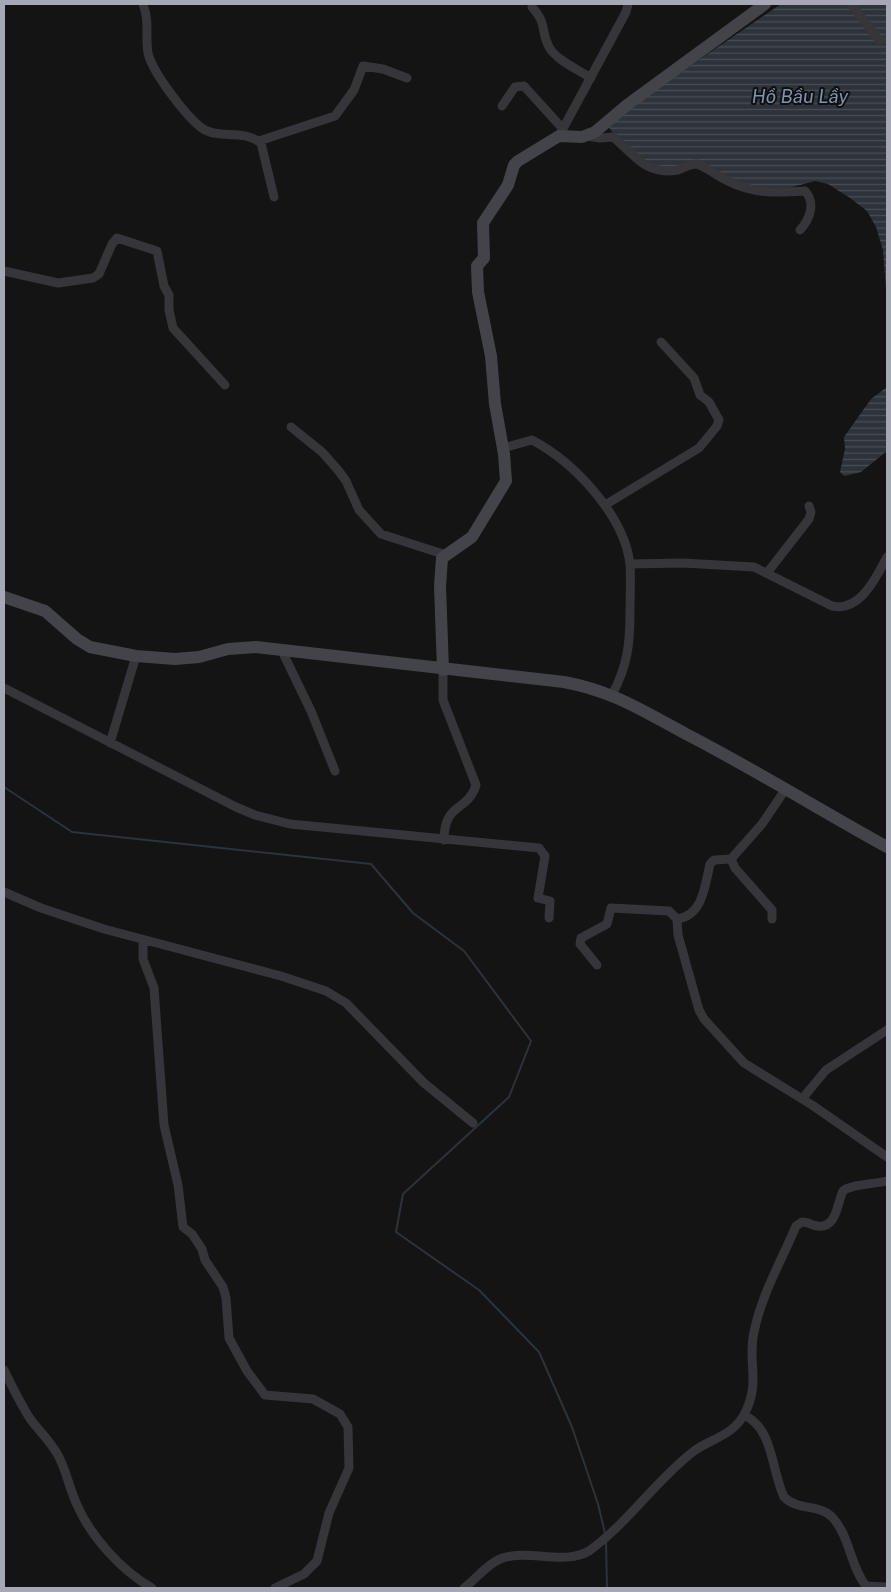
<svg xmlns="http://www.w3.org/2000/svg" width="891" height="1592" viewBox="0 0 891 1592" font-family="'Public Sans',sans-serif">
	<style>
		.water { fill: url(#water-rules) }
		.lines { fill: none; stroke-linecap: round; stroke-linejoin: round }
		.stream { stroke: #2c333a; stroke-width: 2 }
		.street { stroke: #35353a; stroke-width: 9 }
		.secondary { stroke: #43444a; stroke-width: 12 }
		.labels { text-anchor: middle; stroke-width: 4; stroke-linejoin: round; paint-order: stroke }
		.water-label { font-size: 19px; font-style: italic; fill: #7e94af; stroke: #0f0f10 }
	</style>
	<defs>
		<pattern id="water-rules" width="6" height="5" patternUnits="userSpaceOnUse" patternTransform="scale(1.25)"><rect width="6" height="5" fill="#2c333a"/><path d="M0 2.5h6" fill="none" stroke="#484e54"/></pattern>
	</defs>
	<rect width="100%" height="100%" fill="#141415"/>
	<path class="water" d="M781 4H887V302L883 250 876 227 867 211 850 198 828 184 815 181 785 189 747 186 702 165 669 168 640 162 615 136 608 126 620 114Z
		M887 387V451L861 472 844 476 840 472 845 449 844 437 871 399Z"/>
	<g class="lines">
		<path class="stream" d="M4 787 72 832 371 864 413 913 464 951 531 1041 509 1097 403 1194 396 1232 479 1290 539 1352 572 1427 598 1504 605 1533
			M606 1541 607 1588"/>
		<path class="street" d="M143 4C150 23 145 34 148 53 152 72 189 121 205 130 222 139 242 129 261 143L274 197
			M851 4 879 40 887 39
			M532 7C548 25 540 30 549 47 556 60 579 70 591 78
			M502 106 515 87 524 86 563 129
			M559 136 626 12 628 4
			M586 136 600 138 613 137C634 154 645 176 678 170 684 168 689 164 697 164 708 168 717 176 728 181 753 194 778 193 805 191 816 203 810 219 800 230
			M259 141 335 116 354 90 363 66 383 69 407 78
			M4 271 58 283 93 278 99 274 112 244 117 238 157 251 164 286 169 295V310L173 328 225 385
			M291 427 322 452 338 470 346 481 359 510 381 534 446 555
			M503 448 532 440C574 462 625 516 630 565 631 580 630 596 630 611 630 643 628 665 612 695
			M605 505 699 448 717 426 719 420 709 402 700 395 694 378 661 342
			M630 564 683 563 754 567 832 606C860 612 876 578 887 557
			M767 573 809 519 811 512 809 506
			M282 651 311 711 335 771
			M443 670V700L476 785C468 812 444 802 444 840
			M4 688 236 807 255 815 290 824 539 848 545 856 538 898 550 901 549 918
			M110 743 136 656
			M731 859 735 868 772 910V919
			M4 892 41 908 104 929 281 976 326 991 346 1003 424 1083 473 1123
			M677 919 678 935 699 1010 704 1019 744 1063 812 1105 887 1157
			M143 941V959L154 988 164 1125 178 1185 183 1227 192 1234 202 1249 205 1260 223 1287 226 1298 229 1338 247 1371 265 1395 313 1399 340 1414 348 1427 349 1468 329 1513 317 1561 304 1574 275 1588
			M597 965 580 944 581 938 607 924 611 908 669 911 677 919C703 916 705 885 710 864L714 860 731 859 762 824 785 790
			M802 1099 826 1070 887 1030
			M4 1370C12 1386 21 1405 31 1420 41 1433 52 1443 59 1457 67 1473 70 1491 78 1507 92 1538 122 1571 152 1588
			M744 1415C774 1429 771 1470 784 1497 798 1511 820 1504 832 1517 850 1536 850 1566 866 1586L887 1587
			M464 1588C476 1579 486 1565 500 1559 527 1548 563 1566 589 1551 628 1523 656 1480 694 1451 712 1438 733 1436 745 1413 761 1381 747 1363 754 1332 762 1293 781 1262 796 1226L802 1222C807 1222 812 1225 817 1226 837 1229 837 1203 843 1191 852 1184 875 1184 887 1181"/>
		<path class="secondary" d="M4 597 45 611 77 639 90 647 136 656 175 659 199 657 228 649 256 647 564 682C613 691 643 711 686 734 754 769 820 810 887 847
			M443 670 440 586 442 558 472 537 506 481 504 454 495 404 491 356 478 292 477 266 484 258 483 223 508 185 514 165 518 161 559 136 582 137 595 132 627 105 765 4"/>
	</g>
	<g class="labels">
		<g class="water-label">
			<text x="800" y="103">Hồ Bầu Lầy</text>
		</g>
	</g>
	<rect width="891" height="1592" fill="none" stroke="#a6a9b5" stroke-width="10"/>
</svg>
